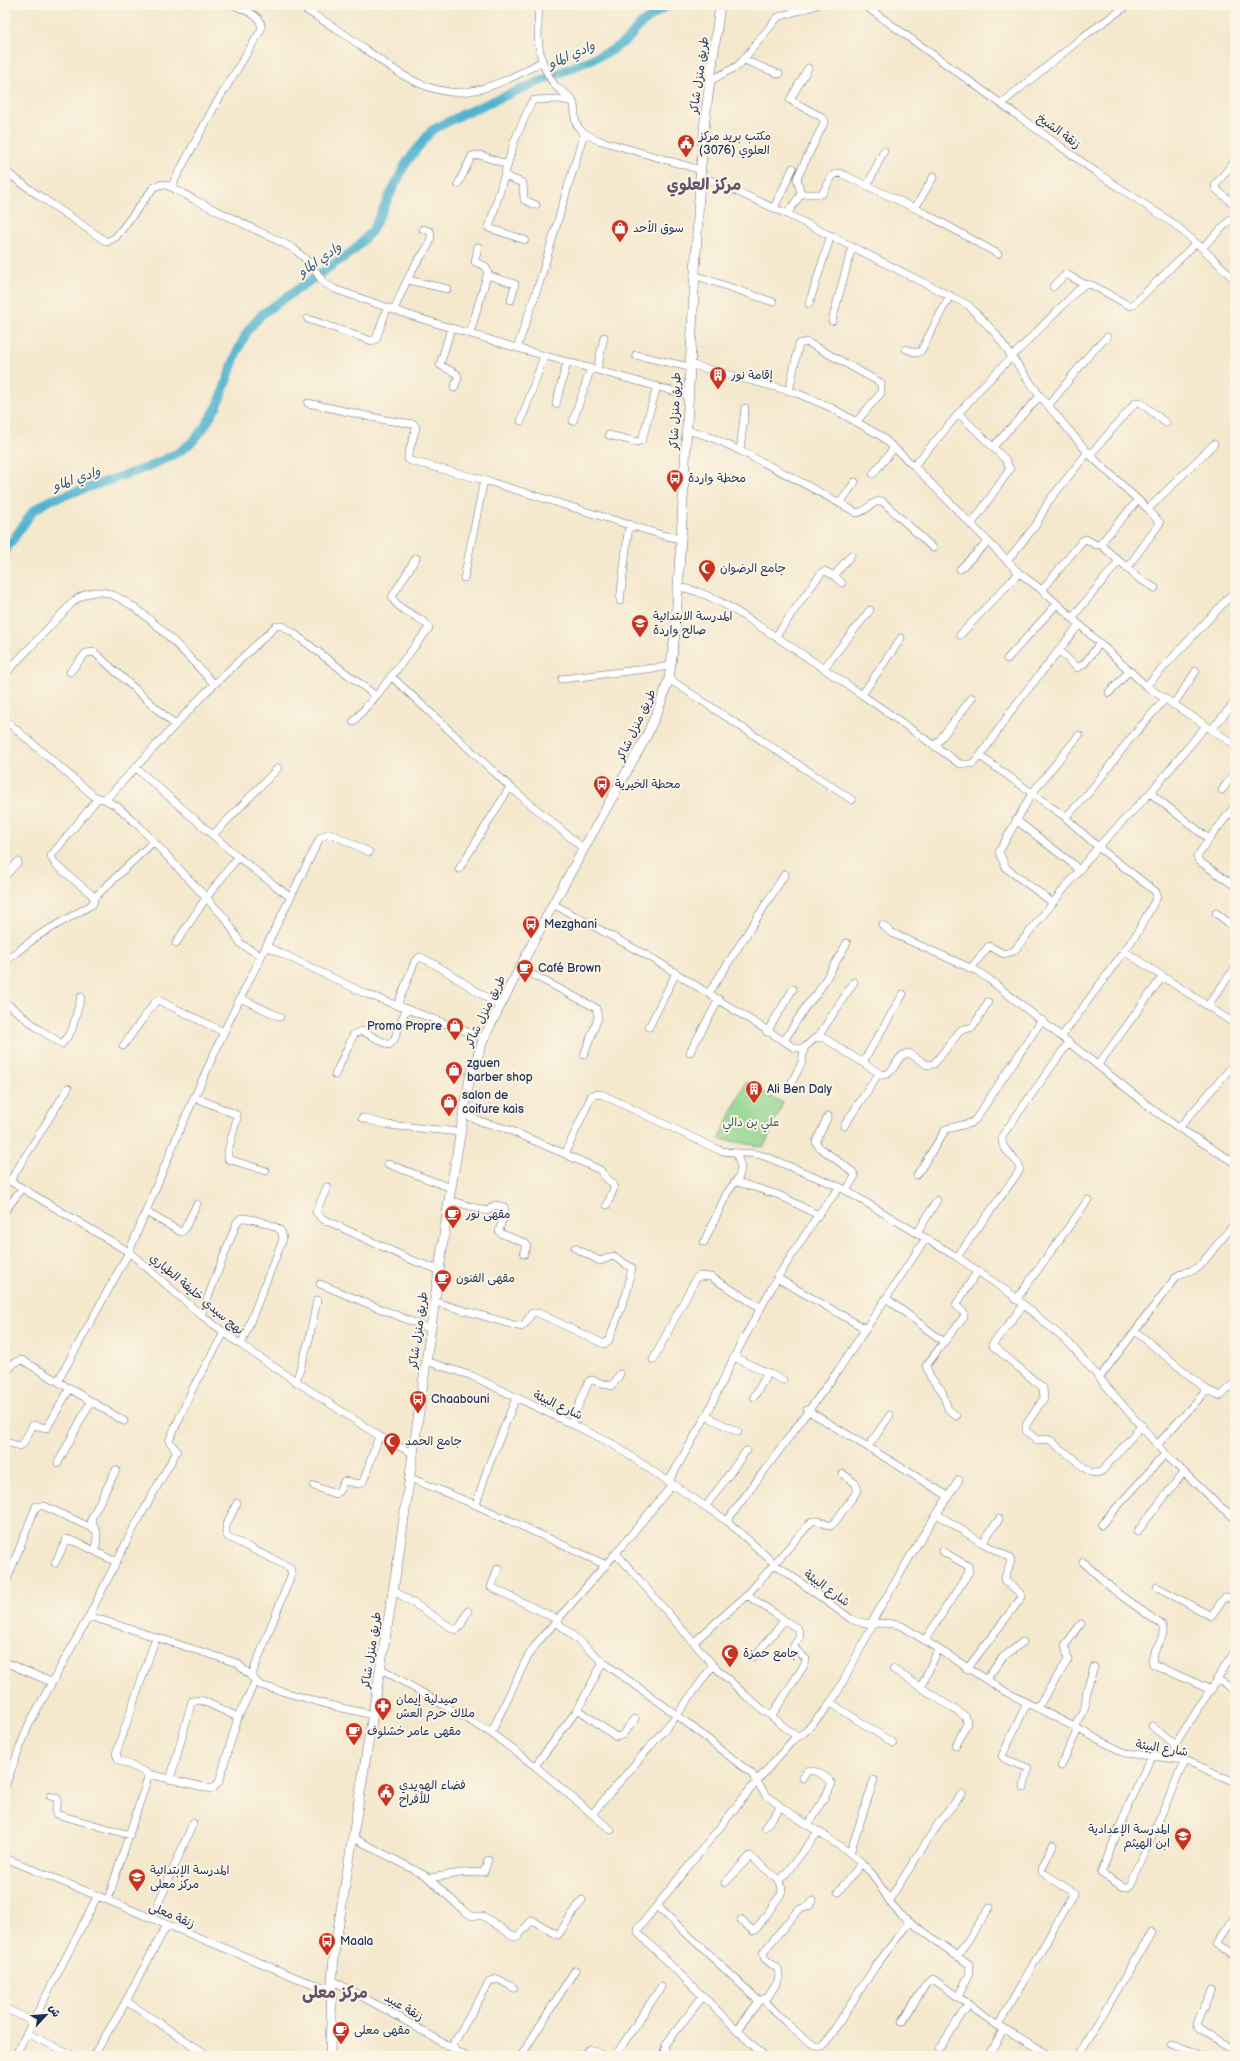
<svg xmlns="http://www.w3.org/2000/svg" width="1240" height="2061" viewBox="0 0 1240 2061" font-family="'Balsamiq Sans','Playpen Sans Arabic',sans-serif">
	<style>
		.green { fill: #90d58f; stroke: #568276 }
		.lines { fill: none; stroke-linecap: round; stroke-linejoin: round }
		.river { stroke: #50b3cf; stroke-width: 9 }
		.minor-casing { stroke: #677085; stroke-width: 8 }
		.major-casing { stroke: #677085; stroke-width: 10 }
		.minor { stroke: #fff; stroke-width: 7 }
		.major { stroke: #fff; stroke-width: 9 }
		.labels { text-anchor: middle; stroke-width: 4; stroke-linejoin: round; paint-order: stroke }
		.street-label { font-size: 12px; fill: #1b2f5e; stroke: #fcf5e5 }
		.poi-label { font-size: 12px; fill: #1b2f5e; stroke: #fcf5e5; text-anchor: start }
		.park-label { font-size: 12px; fill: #38586a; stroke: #fcf5e5 }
		.water-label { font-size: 13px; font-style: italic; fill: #2b5780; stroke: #fcf5e5 }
		.district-label { font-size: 16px; font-weight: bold; fill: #63536d; stroke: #fcf5e5 }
	</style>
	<rect width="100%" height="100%" fill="#fcf5e5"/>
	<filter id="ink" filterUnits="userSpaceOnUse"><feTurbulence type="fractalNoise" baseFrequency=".025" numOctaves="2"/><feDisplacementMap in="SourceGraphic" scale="8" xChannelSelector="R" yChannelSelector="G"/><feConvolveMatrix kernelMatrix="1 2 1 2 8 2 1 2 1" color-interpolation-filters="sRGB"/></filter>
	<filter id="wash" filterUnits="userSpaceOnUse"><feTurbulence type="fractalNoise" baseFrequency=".012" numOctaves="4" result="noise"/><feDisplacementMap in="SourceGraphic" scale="16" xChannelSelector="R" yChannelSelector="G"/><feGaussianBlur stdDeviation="0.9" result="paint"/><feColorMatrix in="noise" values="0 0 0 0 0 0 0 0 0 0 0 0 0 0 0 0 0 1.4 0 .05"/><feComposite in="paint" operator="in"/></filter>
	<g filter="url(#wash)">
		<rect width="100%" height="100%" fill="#f4e8cd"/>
		<path class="green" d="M746 1082 783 1103 764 1147 719 1139Z"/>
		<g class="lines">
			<path class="river" d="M5 551 33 511 48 501 146 468 179 452 193 441 203 429 218 405 237 352 248 330 262 314 353 251 372 231 406 163 432 130 465 113 611 51 628 39 641 24 668 5"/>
		</g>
	</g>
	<g filter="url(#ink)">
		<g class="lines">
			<g class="minor-casing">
				<path id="minor" d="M234 5C245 11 264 15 261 30L214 107 171 187 193 199 293 248 311 264 323 282 334 289 412 316 517 348 687 395
					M298 5C314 15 329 24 344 34 378 57 409 87 450 92 479 95 517 76 541 62
					M539 5C537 34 536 60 554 84 558 91 568 93 572 100 579 113 569 121 584 133
					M864 5 1096 172 1174 224 1202 248 1235 280
					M744 60 779 74
					M710 81 739 65 778 17 817 5
					M1002 103 1084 36 1128 5
					M1235 161 1215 185 1216 189 1235 205
					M5 171 38 195 107 242 116 237 154 187 163 184 171 187
					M505 176 523 183 524 200 536 205
					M700 178 716 182 787 214 968 305 995 333 1040 396 1090 455 1138 500 1100 544 1096 545 1086 539 1083 540 1042 590
					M458 184 472 156 480 155 508 165
					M867 186 884 151
					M801 194 797 178 825 121 820 116 790 100 808 68
					M774 208 793 168
					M915 208 934 176
					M787 214 801 194H822L833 175 840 173 921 211 998 254
					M525 240 489 228 514 142 531 103 534 100 560 99 573 102
					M1202 248 1235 215
					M487 275 515 284 511 300
					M694 275 773 302
					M408 280 447 289
					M1053 287 1066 274 1084 284
					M809 304 831 235
					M394 310C400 296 406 281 414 267 419 257 435 244 430 231L423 229
					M308 319 372 341 376 339 387 308
					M832 321 852 247
					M451 328 440 365 457 374 458 378 454 388
					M470 333 488 272 485 266 475 262 478 247
					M517 348 539 284 584 133 598 140 701 170
					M906 349 917 353 921 351 950 295
					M636 355 689 367
					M689 364 794 392 830 407 881 436 914 466 1019 573 1042 590 1146 686 1235 745
					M597 370 604 337
					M789 391 799 344 807 342 881 383V393L857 421
					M308 403 385 420 414 424 416 428 408 455V459L411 461 484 480 662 535 681 539
					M556 404 567 362
					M1049 405 1089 355 1107 337
					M958 413 1005 459 1010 469 971 525
					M521 421 544 356
					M573 421 591 368
					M686 430C711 435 732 447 754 458 789 475 823 494 857 513 867 512 872 500 882 501L933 548
					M609 435 637 442 642 440 657 386
					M993 447 1040 396
					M740 451 745 408
					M1090 455 1136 402H1140L1166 423
					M914 466 978 391 1084 284 1092 285 1130 306 1133 305 1196 243
					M873 474 894 448
					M1138 500 1148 509 1214 444
					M840 503 855 482
					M1148 509 1160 523 1127 568 1138 578 1155 588
					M1100 544 1119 561
					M1007 561 1036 525 1048 502 1088 452
					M960 569 988 542
					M834 576 842 583
					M464 578 484 480
					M678 587C707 591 735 610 759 626 828 670 894 717 960 764H972L980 756 1017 703 1079 625
					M620 601 629 524
					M1072 618 1119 561 1127 567
					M960 635 1019 573
					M776 636 821 573 825 571 834 576 851 555
					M1060 651 1077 668 1084 664 1100 643
					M1007 659 1056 605
					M824 668 870 610
					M70 672 86 653 94 652 175 725
					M5 674 72 603C81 595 90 591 102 592 135 596 191 659 214 684
					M391 676 510 787 584 849
					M562 679 671 666
					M669 679 852 800
					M1146 686 1235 591
					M1109 693 1129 671
					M862 695 901 638
					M1173 705 1196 671
					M5 720 95 797 104 799 110 795 206 692 276 626H283L292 632 376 696
					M353 722 376 696 429 628C425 617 398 612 392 597L416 558
					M1212 729 1235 702
					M935 746 972 698
					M980 756 1032 793 999 852 1006 868 1053 903
					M135 767 238 857 290 897
					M1222 790 1235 772
					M1150 793 1209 839
					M104 799 118 807 139 826 226 919 241 944 261 956
					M1235 806 1209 839 1197 857 1199 861 1235 886
					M1065 817C1091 794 1109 766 1130 739 1141 726 1153 713 1164 700
					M1016 820 1073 864 1079 871
					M214 834 278 768
					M459 869 510 787
					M5 876 18 862
					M94 898 153 842
					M553 904 655 960 795 1048H804L815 1038H824L879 1073 885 1075C897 1071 895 1055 909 1053L927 1065 934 1064 961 1030 973 1027 988 1002
					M1216 913 1235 928
					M882 925 892 933 977 971 990 980 1155 1111 1179 1128
					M176 943 206 898 238 857
					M266 946 364 993 484 1038
					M1124 951 1235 1024
					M5 961 39 935 93 904 94 898 91 894 55 864 51 856 98 798
					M520 968 596 1008 598 1018 584 1055
					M970 969 989 946 1004 954 1014 951 1098 847 1150 793 1206 726
					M709 993 785 874
					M240 998 280 1017
					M5 1002 39 1029 62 1044 72 1030 81 997
					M1208 1005 1235 968
					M397 1006 415 961 420 957 436 965 500 1006
					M649 1027 676 973
					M767 1032 793 989
					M1062 1036 1136 935 1157 897 1156 892 1098 847 1065 817 1032 793 1079 735
					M818 1037 854 982
					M784 1041 806 1006 817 994 847 943
					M123 1046 155 1002 158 1000 224 1032
					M690 1052 719 999
					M863 1062 903 994
					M1235 1063 1179 1128 1235 1163
					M1098 1065 1163 976
					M335 1075 354 1034 362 1031 389 1045 394 1040 406 1009
					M791 1084 802 1062 804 1048
					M194 1097 237 1115V1118L228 1151V1159L266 1171
					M463 1113 479 1121 507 1129 565 1154 592 1095 601 1094 719 1150C734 1155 749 1151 764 1156L840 1187 957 1257 1011 1294 1070 1344 1165 1454 1217 1504 1235 1518
					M828 1116 816 1142 819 1147 853 1172 855 1176 846 1191
					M362 1118 388 1125 460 1132
					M844 1126 879 1073
					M565 1154 600 1170 605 1177 612 1183 614 1188 607 1205
					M388 1164 451 1188
					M917 1175 946 1129 971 1123 975 1120 1042 1020
					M5 1178 129 1252 201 1315 241 1345 379 1436 414 1454
					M10 1181 68 1088
					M737 1182 779 1195 818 1215
					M327 1187 316 1212 321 1218 409 1259 439 1270
					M449 1200 487 1211 495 1205 504 1207 505 1212 499 1231 502 1234 525 1243 527 1246 524 1254
					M5 1211 22 1188
					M146 1212 181 1232 184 1230 197 1204
					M918 1232 937 1200
					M704 1242 727 1193 739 1177 741 1168 737 1154
					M957 1257 1020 1170C1019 1156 1000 1153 1002 1136L1069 1042
					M777 1278 866 1329
					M320 1284 430 1329
					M886 1298 944 1342 926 1366 931 1378 942 1391 948 1409 956 1416
					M1016 1300 1088 1200
					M435 1302 521 1327 524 1325 532 1313H538L604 1344 609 1340 627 1292 632 1268 613 1256 600 1261 575 1248
					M1023 1306 992 1345 1043 1388 1044 1398 1026 1425V1431L1037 1440 1047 1439 1050 1440 1090 1472 1097 1473 1102 1471 1142 1425
					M201 1315 237 1222 241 1218C248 1217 275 1225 280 1230 283 1233 282 1236 283 1239L241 1345
					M1135 1331 1207 1390
					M944 1342 964 1317V1313L956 1305 977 1272
					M734 1357 768 1373 754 1397
					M653 1360 696 1278 700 1276 711 1277 761 1308
					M426 1361 472 1376 611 1443 727 1521 775 1564 851 1619C870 1628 884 1619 902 1626L1006 1692 1125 1753 1185 1760 1235 1782
					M768 1373 783 1380
					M5 1374 14 1363 22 1360 124 1421
					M1100 1377 1176 1277C1183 1270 1192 1273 1199 1267L1235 1223
					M58 1381 129 1252 181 1127 228 1023 320 838 330 833 369 852
					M296 1382 309 1340 317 1300
					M807 1410 948 1496
					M706 1416 738 1432
					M571 1423 589 1381 592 1380 612 1386 620 1374
					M6 1442 19 1446 23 1444 33 1425 47 1428 70 1388
					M1157 1445 1207 1390 1221 1396 1235 1382
					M868 1447 890 1415
					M58 1463 91 1401
					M410 1478 476 1505 606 1565
					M669 1481 706 1416 734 1357 777 1278 818 1215 840 1187
					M314 1486 335 1494 339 1491 344 1481 359 1484 363 1482 379 1436
					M237 1503 226 1525V1534L228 1537 289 1567 292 1573 251 1677
					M476 1505 488 1467 516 1398
					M706 1506 746 1451
					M937 1514 982 1543 1009 1557 1011 1561 1004 1580 1020 1593 1022 1597 967 1669
					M727 1521 837 1372 926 1238
					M1101 1525 1165 1454
					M1137 1532 1183 1473
					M982 1543 999 1519
					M96 1551 97 1533 91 1519 116 1470
					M616 1553 713 1665 746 1696 797 1737
					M1083 1562 1116 1592 1162 1625C1168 1639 1149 1650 1153 1664L1211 1690
					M55 1563 67 1539 81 1544 116 1562
					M498 1568 491 1587 559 1620
					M5 1585 36 1506H44L94 1529
					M1157 1587 1211 1616 1225 1597H1228L1235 1602
					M393 1590 455 1630 460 1627 468 1611
					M747 1595 798 1629 800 1636 793 1647 806 1659 805 1664 772 1715
					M89 1616 131 1533 177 1451 169 1441 193 1388 224 1333
					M557 1622 603 1662 677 1715 713 1665
					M1235 1624V1633
					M870 1625 921 1538 959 1480
					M156 1637 116 1754 119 1760 149 1774 212 1789 219 1782 238 1717 255 1682
					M925 1640 969 1572 968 1566 942 1551
					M694 1642 747 1595 812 1521H819L830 1526 835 1522 858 1490 855 1483 843 1474
					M754 1657 784 1621
					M5 1662 51 1682
					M380 1668 491 1733 535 1766 611 1830
					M893 1669 966 1717 967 1723 956 1746
					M986 1680 1003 1657 1023 1642
					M1218 1680 1235 1690
					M921 1687 938 1650
					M831 1703 893 1743
					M1037 1708 1068 1660 1065 1645 1081 1624
					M578 1709 616 1737 622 1735 635 1719
					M1152 1726 1175 1745
					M1074 1727 1085 1707 1087 1689 1094 1667
					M491 1733 527 1658 537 1643 616 1553 673 1484
					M1151 1757 1127 1809 1101 1873 1124 1887H1128L1131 1884 1185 1760
					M1172 1758 1175 1745 1235 1651
					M535 1766 578 1709 603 1662
					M1061 1766 1078 1729
					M803 1778 807 1771C813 1768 829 1778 832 1784L809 1824
					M170 1780 192 1701 201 1700 238 1717
					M5 1786 29 1724 89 1616 237 1663 260 1685 329 1705 373 1715
					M1024 1787 1028 1768 1005 1759 1002 1756 1027 1703
					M50 1796 57 1798C59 1804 54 1808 56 1814L130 1835
					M592 1814 677 1715 752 1774 765 1794 781 1807 850 1853 862 1863 873 1875 892 1905 901 1915 969 1965 970 1973 958 1997
					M765 1827 781 1807
					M352 1837 426 1876 463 1910 472 1916H483L515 1937 519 1935 532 1920 558 1935 582 1900
					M850 1853 874 1780
					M5 1858 302 1980 331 1989
					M430 1878 460 1873 484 1872 488 1860
					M725 1883 750 1856 780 1881
					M838 1892 862 1863
					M108 1899 149 1774
					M889 1900 940 1821 962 1794
					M657 1906 759 2001
					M1235 1916 1218 1945 1235 1957
					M152 1918 193 1823
					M741 1920 753 1931 757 1928 781 1894 782 1889 780 1881 819 1831
					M958 1955 990 1907
					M332 1980 406 2021 465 2056
					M1213 1987 1197 2025 1201 2030 1235 2051
					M764 2000C773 2010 811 2050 823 2047L875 1967 909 1922
					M126 2001 209 2056
					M5 2008 33 2022
					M902 2022 926 1984 933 1979 998 2026 1050 2056
					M998 2026 1074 1893 1042 1872V1868L1053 1845
					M737 2030 759 2001 768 1997 778 1981 779 1976 778 1969 765 1959 763 1954 764 1951 798 1910 809 1906 813 1901
					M28 2034 75 2056
					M1171 2045 1196 2053 1198 2056
					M451 2048 490 1981 498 1979 514 1988
					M939 2049 968 2005
					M15 2056 98 1895
					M93 2056 120 2012 167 1925
					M521 2056 575 1970
					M580 2056 590 2049 604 2056
					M615 2056 661 1987
					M663 2056 666 2044 703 1996
					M764 2056 642 1937 638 1933V1929L757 1781 793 1740 805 1732 826 1709 837 1693 873 1625
					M988 2056 1004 2029
					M1078 2056 1152 1932"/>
			</g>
			<g class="major-casing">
				<path id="major" d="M330 2056 332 1980 335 1947 398 1560 449 1200 470 1077 484 1038 500 1006 553 904 647 735 660 705 669 679 675 634 681 539 700 178 705 119 720 5"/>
			</g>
			<use href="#minor" class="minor"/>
			<use href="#major" class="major"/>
		</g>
	</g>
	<defs>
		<g id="civic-pin" transform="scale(0.9)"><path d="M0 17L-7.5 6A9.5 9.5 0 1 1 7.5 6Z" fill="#c8321e" stroke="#fcf5e5"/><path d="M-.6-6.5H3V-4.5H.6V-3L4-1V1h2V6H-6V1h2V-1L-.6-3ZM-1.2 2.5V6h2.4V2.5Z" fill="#fff"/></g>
		<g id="shop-pin" transform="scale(0.9)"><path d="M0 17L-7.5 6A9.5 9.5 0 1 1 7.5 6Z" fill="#c8321e" stroke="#fcf5e5"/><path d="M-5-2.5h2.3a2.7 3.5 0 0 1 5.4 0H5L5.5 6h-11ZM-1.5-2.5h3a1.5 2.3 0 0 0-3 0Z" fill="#fff"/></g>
		<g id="building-pin" transform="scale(0.9)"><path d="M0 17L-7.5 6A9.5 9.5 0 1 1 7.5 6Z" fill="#c8321e" stroke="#fcf5e5"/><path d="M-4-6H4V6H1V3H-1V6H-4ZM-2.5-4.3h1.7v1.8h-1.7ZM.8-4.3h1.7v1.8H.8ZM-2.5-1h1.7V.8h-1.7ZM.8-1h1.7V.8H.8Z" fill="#fff"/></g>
		<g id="bus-pin" transform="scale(0.9)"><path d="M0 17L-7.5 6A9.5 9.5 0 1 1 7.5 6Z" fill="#c8321e" stroke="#fcf5e5"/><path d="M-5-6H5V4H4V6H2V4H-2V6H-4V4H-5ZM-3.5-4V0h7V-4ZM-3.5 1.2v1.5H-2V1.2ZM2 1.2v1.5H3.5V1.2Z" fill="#fff"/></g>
		<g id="mosque-pin" transform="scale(0.9)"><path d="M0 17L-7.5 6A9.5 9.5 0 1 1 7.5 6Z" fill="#c8321e" stroke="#fcf5e5"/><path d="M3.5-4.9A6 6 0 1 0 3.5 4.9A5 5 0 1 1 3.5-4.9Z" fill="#fff"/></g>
		<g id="school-pin" transform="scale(0.9)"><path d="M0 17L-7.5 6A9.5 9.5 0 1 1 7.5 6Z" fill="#c8321e" stroke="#fcf5e5"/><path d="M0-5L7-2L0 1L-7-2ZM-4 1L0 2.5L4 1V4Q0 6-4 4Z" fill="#fff"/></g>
		<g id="cafe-pin" transform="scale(0.9)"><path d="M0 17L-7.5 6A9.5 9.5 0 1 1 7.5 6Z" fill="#c8321e" stroke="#fcf5e5"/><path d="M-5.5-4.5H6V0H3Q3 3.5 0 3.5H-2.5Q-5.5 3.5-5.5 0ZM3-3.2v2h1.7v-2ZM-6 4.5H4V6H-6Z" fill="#fff"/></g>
		<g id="pharmacy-pin" transform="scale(0.9)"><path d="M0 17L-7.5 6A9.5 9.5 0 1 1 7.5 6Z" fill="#c8321e" stroke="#fcf5e5"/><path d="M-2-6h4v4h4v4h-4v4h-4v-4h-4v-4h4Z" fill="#fff"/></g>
	</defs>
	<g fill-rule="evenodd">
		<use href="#civic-pin" x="686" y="143"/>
		<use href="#shop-pin" x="620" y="228"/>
		<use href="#building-pin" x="718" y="375"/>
		<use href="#bus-pin" x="675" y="478"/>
		<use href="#mosque-pin" x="707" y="568"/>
		<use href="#school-pin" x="640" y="623"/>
		<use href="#bus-pin" x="602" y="784"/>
		<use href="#bus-pin" x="531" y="924"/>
		<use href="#cafe-pin" x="525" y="968"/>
		<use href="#shop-pin" x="455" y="1026"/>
		<use href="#shop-pin" x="454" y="1070"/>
		<use href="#building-pin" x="754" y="1089"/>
		<use href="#shop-pin" x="449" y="1102"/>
		<use href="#cafe-pin" x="453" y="1214"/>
		<use href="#cafe-pin" x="443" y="1278"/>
		<use href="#bus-pin" x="418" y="1399"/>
		<use href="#mosque-pin" x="392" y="1441"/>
		<use href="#mosque-pin" x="730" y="1653"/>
		<use href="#pharmacy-pin" x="383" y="1706"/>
		<use href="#cafe-pin" x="354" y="1731"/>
		<use href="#civic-pin" x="386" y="1792"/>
		<use href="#school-pin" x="1183" y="1836"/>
		<use href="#school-pin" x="137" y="1877"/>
		<use href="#bus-pin" x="327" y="1941"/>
		<use href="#cafe-pin" x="341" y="2030"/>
	</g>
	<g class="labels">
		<g class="street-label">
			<text transform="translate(699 75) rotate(-82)" y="4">طريق منزل شاكر</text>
			<text transform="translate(1059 131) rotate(36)" y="4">زنقة الشيخ</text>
			<text transform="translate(675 411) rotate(-88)" y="4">طريق منزل شاكر</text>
			<text transform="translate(636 725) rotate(-65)" y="4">طريق منزل شاكر</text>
			<text transform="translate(485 1011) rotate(-64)" y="4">طريق منزل شاكر</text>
			<text transform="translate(197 1294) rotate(40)" y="4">نهج سيدي خليفة الطياري</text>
			<text transform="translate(418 1330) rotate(-82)" y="4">طريق منزل شاكر</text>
			<text transform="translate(558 1405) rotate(25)" y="4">شارع البيئة</text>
			<text transform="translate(827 1588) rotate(36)" y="4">شارع البيئة</text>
			<text transform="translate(371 1650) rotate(-81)" y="4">طريق منزل شاكر</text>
			<text transform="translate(1162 1748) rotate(9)" y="4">شارع البيئة</text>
			<text transform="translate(172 1915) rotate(23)" y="4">زنقة معلى</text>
			<text transform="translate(404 2007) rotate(30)" y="4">زنقة عبيد</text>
		</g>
		<g class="poi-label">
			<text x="699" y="140">مكتب بريد مركز<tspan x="699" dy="14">العلوي (3076)</tspan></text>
			<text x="633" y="232">سوق الأحد</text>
			<text x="731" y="379">إقامة نور</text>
			<text x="688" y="482">محطة واردة</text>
			<text x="720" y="572">جامع الرضوان</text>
			<text x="653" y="620">المدرسة الابتدائية<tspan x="653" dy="14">صالح واردة</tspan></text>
			<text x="615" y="788">محطة الخيرية</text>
			<text x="544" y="928">Mezghani</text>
			<text x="538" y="972">Café Brown</text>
			<text x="442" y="1030" text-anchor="end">Promo Propre</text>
			<text x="467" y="1067">zguen<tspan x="467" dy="14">barber shop</tspan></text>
			<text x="767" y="1093">Ali Ben Daly</text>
			<text x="462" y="1099">salon de<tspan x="462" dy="14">coifure kais</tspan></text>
			<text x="466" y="1218">مقهى نور</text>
			<text x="456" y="1282">مقهى الفنون</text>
			<text x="431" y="1403">Chaabouni</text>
			<text x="405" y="1445">جامع الحمد</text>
			<text x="743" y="1657">جامع حمزة</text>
			<text x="396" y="1703">صيدلية إيمان<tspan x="396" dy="14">ملاك حرم العش</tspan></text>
			<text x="367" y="1735">مقهى عامر خشلوف</text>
			<text x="399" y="1789">فضاء الهويدي<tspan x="399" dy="14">للأفراح</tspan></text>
			<text x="1170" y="1833" text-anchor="end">المدرسة الإعدادية<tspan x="1170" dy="14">ابن الهيثم</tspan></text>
			<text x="150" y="1874">المدرسة الإبتدائية<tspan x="150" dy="14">مركز معلى</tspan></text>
			<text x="340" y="1945">Maala</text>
			<text x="354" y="2034">مقهى معلى</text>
		</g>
		<g class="park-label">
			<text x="751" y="1126">علي بن دالي</text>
		</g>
		<g class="water-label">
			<text transform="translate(571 54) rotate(-24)" y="5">وادي الماو</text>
			<text transform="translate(319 259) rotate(-35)" y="5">وادي الماو</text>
			<text transform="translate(76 478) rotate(-19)" y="5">وادي الماو</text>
		</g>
		<g class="district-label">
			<text x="704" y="190">مركز العلوي</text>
			<text x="335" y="1998">مركز معلى</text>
		</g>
	</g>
	<rect width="1240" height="2061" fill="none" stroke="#fcf5e5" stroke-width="20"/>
	<g transform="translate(46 2015) rotate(64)" stroke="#fcf5e5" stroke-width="3" paint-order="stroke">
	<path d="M0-3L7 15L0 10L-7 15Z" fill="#1b2f5e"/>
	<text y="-6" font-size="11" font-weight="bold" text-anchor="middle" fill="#1b2f5e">ش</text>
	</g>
</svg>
